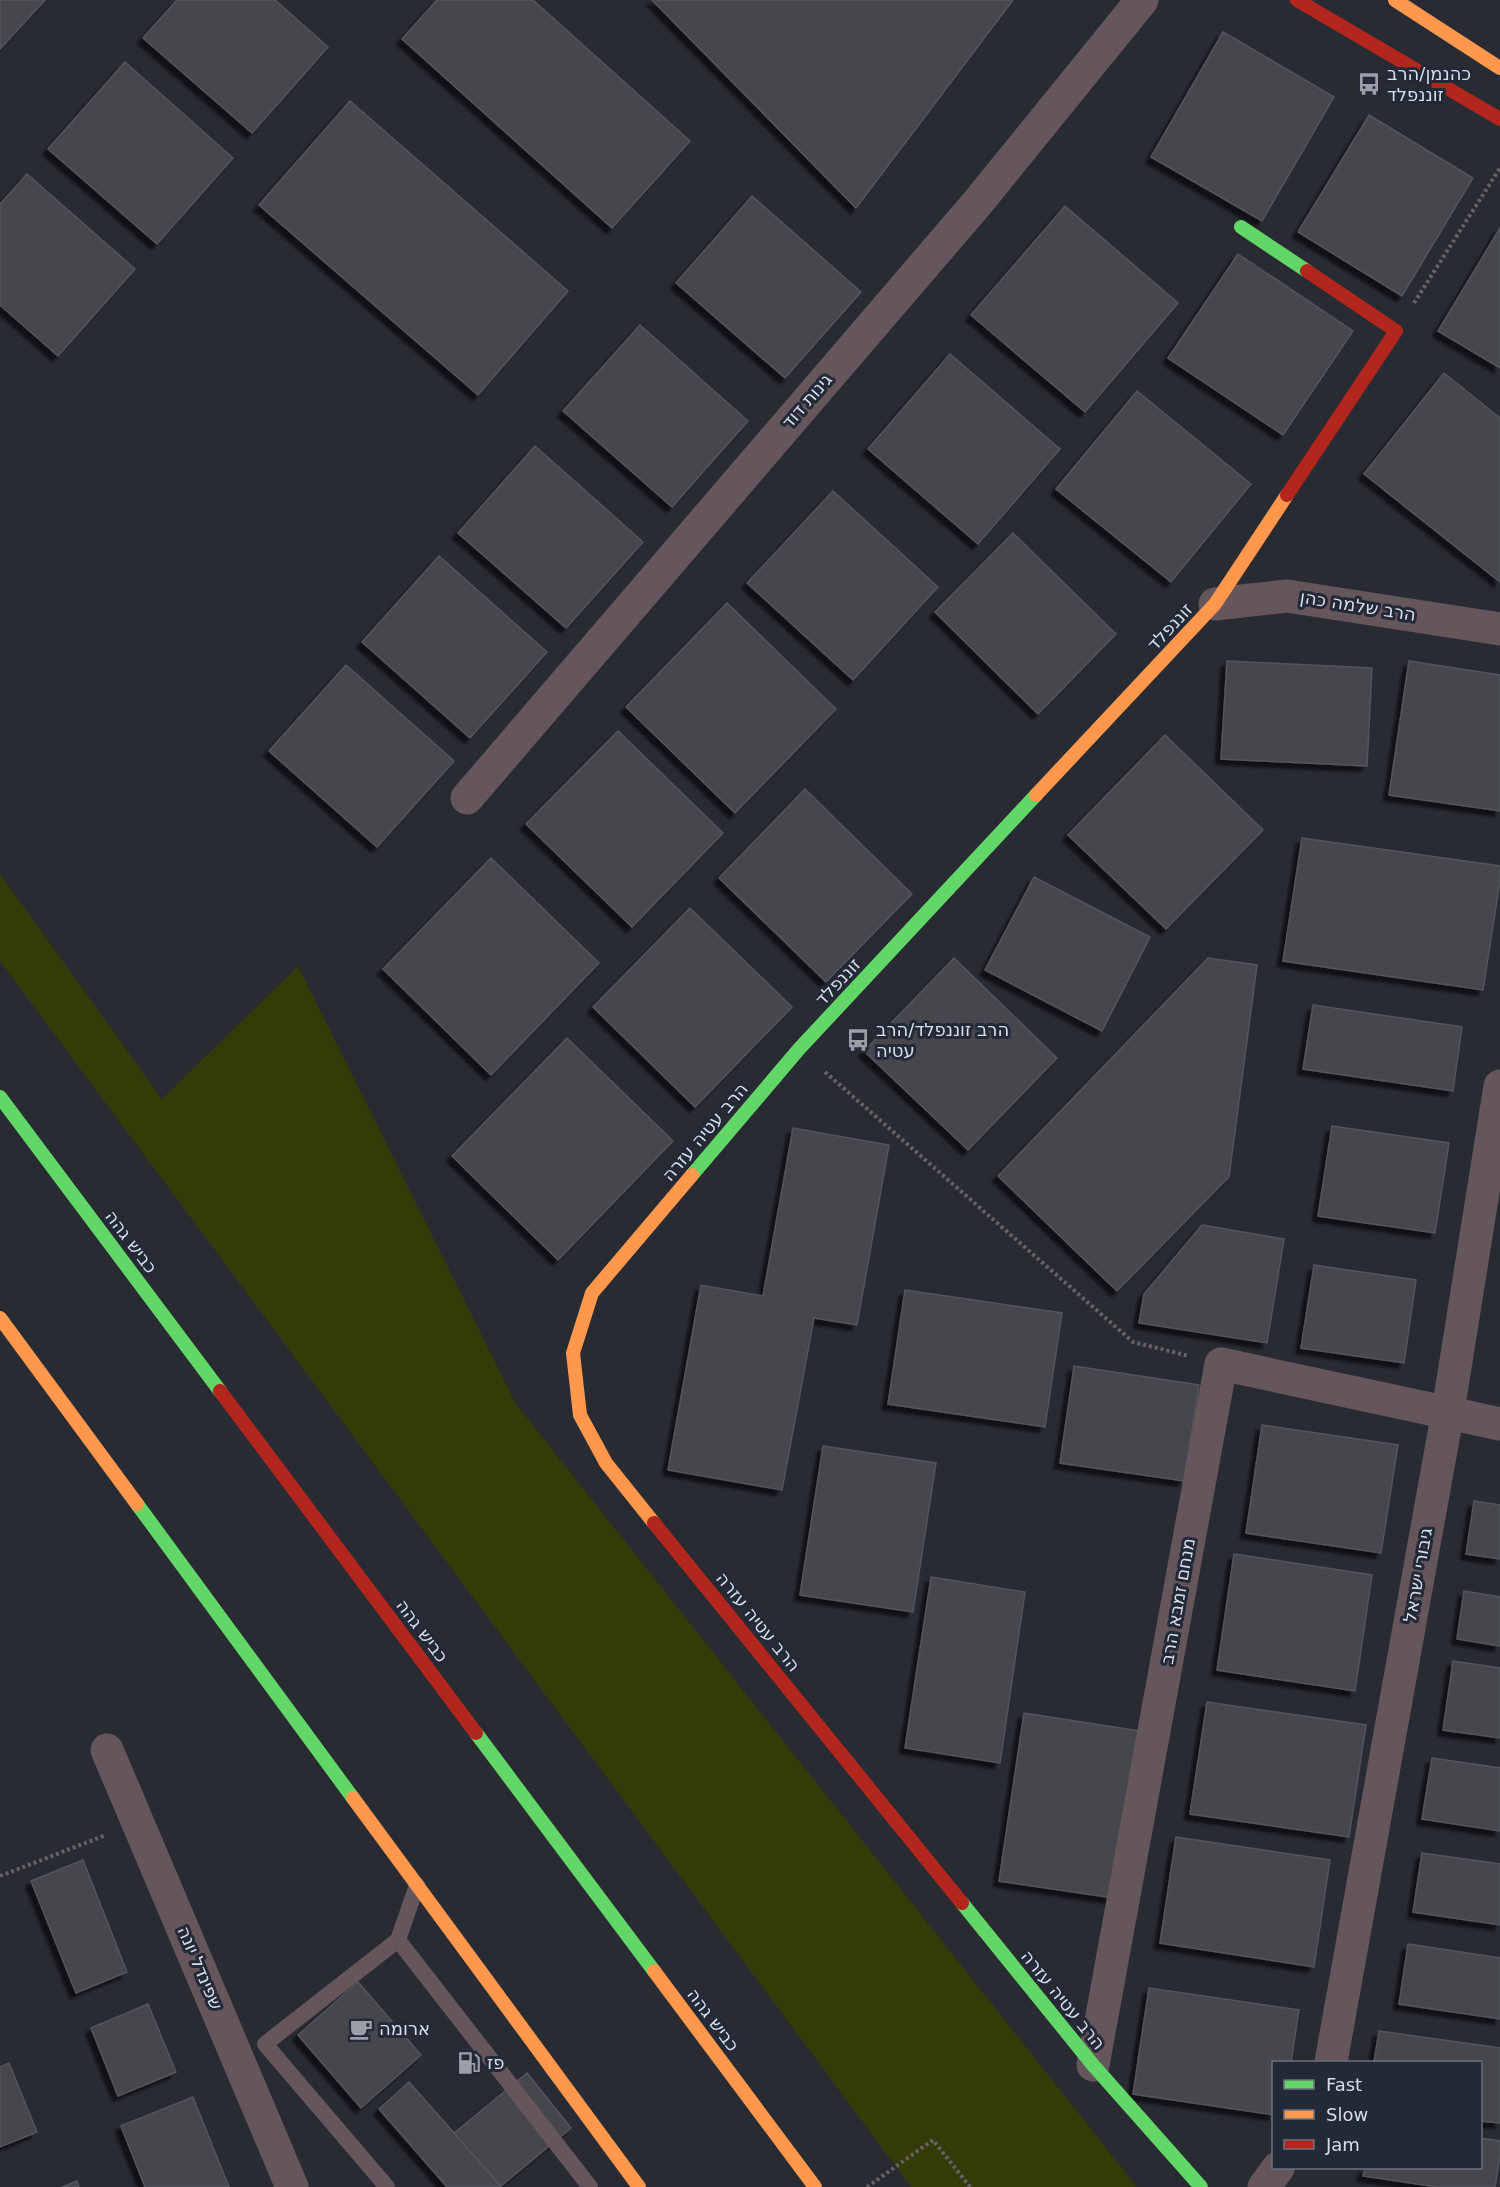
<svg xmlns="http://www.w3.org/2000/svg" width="1500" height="2187" viewBox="0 0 1500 2187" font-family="'DejaVu Sans',Heebo,sans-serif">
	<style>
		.green { fill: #333b08 }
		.building { fill: #45474e; stroke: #52555c; stroke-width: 1.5; filter: url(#shadow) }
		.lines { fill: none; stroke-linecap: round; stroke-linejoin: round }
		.path { stroke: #696165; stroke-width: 4; stroke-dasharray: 3 3; stroke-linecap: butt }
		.lane { stroke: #64565b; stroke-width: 16 }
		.street { stroke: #64565b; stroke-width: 33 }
		.fast { stroke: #63d668; stroke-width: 14 }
		.slow { stroke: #ff974d; stroke-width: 14 }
		.jam { stroke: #b3261e; stroke-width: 14 }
		.labels { text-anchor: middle; stroke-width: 6; stroke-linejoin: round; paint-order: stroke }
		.poi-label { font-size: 18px; fill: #d9dde7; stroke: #242938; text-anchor: start }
		.street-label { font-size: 18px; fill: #d9dde7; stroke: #242938 }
	</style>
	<defs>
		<filter id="shadow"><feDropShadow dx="-5.5" dy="5.5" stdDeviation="1.5" flood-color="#0009"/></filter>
	</defs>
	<rect width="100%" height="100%" fill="#292b33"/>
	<path class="green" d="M0 874 162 1099 298 966 516 1404 1137 2187H911L0 961Z"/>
	<path class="building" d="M0 0H45L0 49Z
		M177 0H275L328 47 252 133 143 38Z
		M437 0H533L690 141 612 228 402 39Z
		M652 0H1013L856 208Z
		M1223 32 1334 97 1262 221 1151 157Z
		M125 62 233 158 157 244 48 149Z
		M350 101 568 291 478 395 259 205Z
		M1369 115 1473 178 1402 296 1298 232Z
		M27 174 135 269 58 356 0 305V204Z
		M752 196 861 292 785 378 676 283Z
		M1065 206 1178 303 1085 412 971 315Z
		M1500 228V368L1438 331Z
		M1238 254 1353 331 1283 435 1168 358Z
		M640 325 748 421 672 507 563 411Z
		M950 354 1060 449 978 544 868 449Z
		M1444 373 1500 418V582L1364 474Z
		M1137 391 1251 484 1171 582 1056 489Z
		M535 446 643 542 566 628 458 533Z
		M833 491 938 587 853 680 747 583Z
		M1013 533 1116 634 1038 714 935 612Z
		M439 556 547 652 470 738 362 642Z
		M727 603 836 709 735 813 626 707Z
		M1227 661 1372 668 1367 766 1221 759Z
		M1409 661 1500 675V811L1389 795Z
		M346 665 454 761 377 847 269 751Z
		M618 731 723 833 632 927 526 824Z
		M1165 735 1263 830 1166 929 1068 835Z
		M805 789 912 894 826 982 719 878Z
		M1302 838 1500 866V881L1483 990 1283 961Z
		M491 858 599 963 491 1075 383 969Z
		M1034 877 1150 937 1102 1031 985 970Z
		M690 908 792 1007 695 1107 593 1007Z
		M954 958 1057 1058 968 1150 864 1051Z
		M1208 958 1257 965 1229 1177 1117 1291 998 1176Z
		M1313 1005 1462 1027 1453 1091 1303 1069Z
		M567 1038 673 1141 558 1260 452 1156Z
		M1332 1126 1449 1143 1435 1233 1318 1216Z
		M793 1128 889 1145 857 1325 814 1318 782 1490 668 1470 701 1285 763 1296Z
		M1202 1225 1284 1239 1267 1343 1139 1323 1144 1294Z
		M1314 1265 1416 1280 1404 1363 1301 1348Z
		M905 1290 1062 1313 1045 1427 888 1404Z
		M1074 1366 1199 1385 1184 1481 1060 1463Z
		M1262 1425 1398 1445 1381 1553 1246 1533Z
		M823 1446 936 1463 913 1612 800 1595Z
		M1474 1501 1500 1505V1559L1466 1554Z
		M1234 1554 1372 1575 1355 1691 1217 1670Z
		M931 1577 1025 1592 1000 1763 905 1748Z
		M1464 1591 1500 1597V1646L1457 1639Z
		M1453 1661 1500 1668V1738L1443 1730Z
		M1207 1702 1366 1725 1349 1837 1190 1814Z
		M1024 1713 1139 1731 1113 1898 999 1881Z
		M1432 1758 1500 1768V1831L1422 1819Z
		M1176 1837 1330 1860 1314 1967 1160 1943Z
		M1422 1853 1500 1864V1925L1413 1912Z
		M83 1860 127 1972 76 1993 31 1881Z
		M1408 1944 1500 1958V2019L1399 2004Z
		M358 1982 421 2055 361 2108 298 2035Z
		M1149 1988 1299 2010 1291 2062H1274V2115L1133 2094Z
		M148 2004 176 2072 118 2096 91 2028Z
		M1379 2031 1500 2048V2123L1480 2121V2062H1374Z
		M9 2063 37 2132 0 2147V2067Z
		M527 2073 571 2128 501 2186 454 2133Z
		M409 2082 454 2133 501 2187H447L379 2109Z
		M193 2097 229 2187H145L121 2126Z
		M1480 2138 1500 2141V2156L1495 2187H1437L1363 2176 1365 2168H1480Z
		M77 2181 79 2187H62Z"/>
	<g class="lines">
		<path class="path" d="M1414 303 1500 168
			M825 1072 1133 1342 1189 1356
			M0 1876 106 1835
			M867 2187 933 2140 970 2187"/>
		<path class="lane" d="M417 1885 398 1940 590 2187
			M387 2187 265 2044 398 1940"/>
		<path class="street" d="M1215 604 1287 596 1500 629
			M467 798 979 201 1142 0
			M107 1750 292 2187
			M1331 2062 1448 1411 1500 1086
			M1093 2065 1221 1364 1500 1424
			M1264 2187 1278 2168"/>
		<path class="fast" d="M1241 227 1307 271
			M0 1097 220 1391
			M692 1175 799 1049 1036 795
			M137 1504 353 1798
			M476 1733 654 1971
			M962 1903 1093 2065 1201 2187"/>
		<path class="slow" d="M1395 0 1500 68
			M1036 795 1215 604 1287 495
			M0 1318 137 1504
			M654 1523 606 1463 580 1415 573 1353 592 1293 692 1175
			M353 1798 639 2187
			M654 1971 815 2187"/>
		<path class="jam" d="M1297 0 1500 119
			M1287 495 1396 331 1307 271
			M220 1391 476 1733
			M654 1523 962 1903"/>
	</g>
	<defs>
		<g id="bus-bare" transform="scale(1.8)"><path d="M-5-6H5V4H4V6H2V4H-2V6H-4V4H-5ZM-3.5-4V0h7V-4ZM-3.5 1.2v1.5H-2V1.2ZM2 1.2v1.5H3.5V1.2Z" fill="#9b9fa8" stroke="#242938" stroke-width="2.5" paint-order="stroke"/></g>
		<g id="cafe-bare" transform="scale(1.8)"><path d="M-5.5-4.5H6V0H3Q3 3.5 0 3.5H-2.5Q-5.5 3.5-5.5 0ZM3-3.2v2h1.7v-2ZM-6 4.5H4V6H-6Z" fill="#9b9fa8" stroke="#242938" stroke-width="2.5" paint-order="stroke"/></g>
		<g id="fuel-bare" transform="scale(1.8)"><path d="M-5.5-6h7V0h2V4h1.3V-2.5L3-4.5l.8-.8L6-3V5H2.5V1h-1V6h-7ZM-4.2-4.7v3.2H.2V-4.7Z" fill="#9b9fa8" stroke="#242938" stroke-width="2.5" paint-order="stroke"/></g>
	</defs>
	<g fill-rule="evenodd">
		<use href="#bus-bare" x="1369" y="84"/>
		<use href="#bus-bare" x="858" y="1040"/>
		<use href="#cafe-bare" x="361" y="2029"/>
		<use href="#fuel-bare" x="469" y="2063"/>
	</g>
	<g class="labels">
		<g class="poi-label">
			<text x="1387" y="80">כהנמן/הרב<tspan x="1387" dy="21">זוננפלד</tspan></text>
			<text x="876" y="1036">הרב זוננפלד/הרב<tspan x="876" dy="21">עטיה</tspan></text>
			<text x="379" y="2035">ארומה</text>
			<text x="487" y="2069">פז</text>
		</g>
		<g class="street-label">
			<text transform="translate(807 401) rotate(-49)" y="6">גינות דוד</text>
			<text transform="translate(1358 606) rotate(9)" y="6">הרב שלמה כהן</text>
			<text transform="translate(1170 627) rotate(-47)" y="6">זוננפלד</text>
			<text transform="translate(838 982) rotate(-47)" y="6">זוננפלד</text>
			<text transform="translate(705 1132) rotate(-50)" y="6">הרב עטיה עזרה</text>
			<text transform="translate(131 1242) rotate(53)" y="6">כביש גהה</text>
			<text transform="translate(1418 1575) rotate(-80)" y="6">גיבורי ישראל</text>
			<text transform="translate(1178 1601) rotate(-80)" y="6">מנחם זמבא הרב</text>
			<text transform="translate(758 1622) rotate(51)" y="6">הרב עטיה עזרה</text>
			<text transform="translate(422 1631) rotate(53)" y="6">כביש גהה</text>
			<text transform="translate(200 1968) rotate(67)" y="6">שפינדל יונה</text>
			<text transform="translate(1063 2000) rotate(51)" y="6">הרב עטיה עזרה</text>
			<text transform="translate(713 2020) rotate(53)" y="6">כביש גהה</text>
		</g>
	</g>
	<rect x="1272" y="2061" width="210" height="108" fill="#242938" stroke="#6c717e" stroke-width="1.5"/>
	<rect x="1284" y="2080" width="30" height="9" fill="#63d668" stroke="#6c717e" stroke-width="1.5"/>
	<text x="1326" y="2091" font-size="18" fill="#d9dde7">Fast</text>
	<rect x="1284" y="2110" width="30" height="9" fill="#ff974d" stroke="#6c717e" stroke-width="1.5"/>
	<text x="1326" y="2121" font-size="18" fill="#d9dde7">Slow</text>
	<rect x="1284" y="2140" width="30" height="9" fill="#b3261e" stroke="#6c717e" stroke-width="1.5"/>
	<text x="1326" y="2151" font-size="18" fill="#d9dde7">Jam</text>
</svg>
